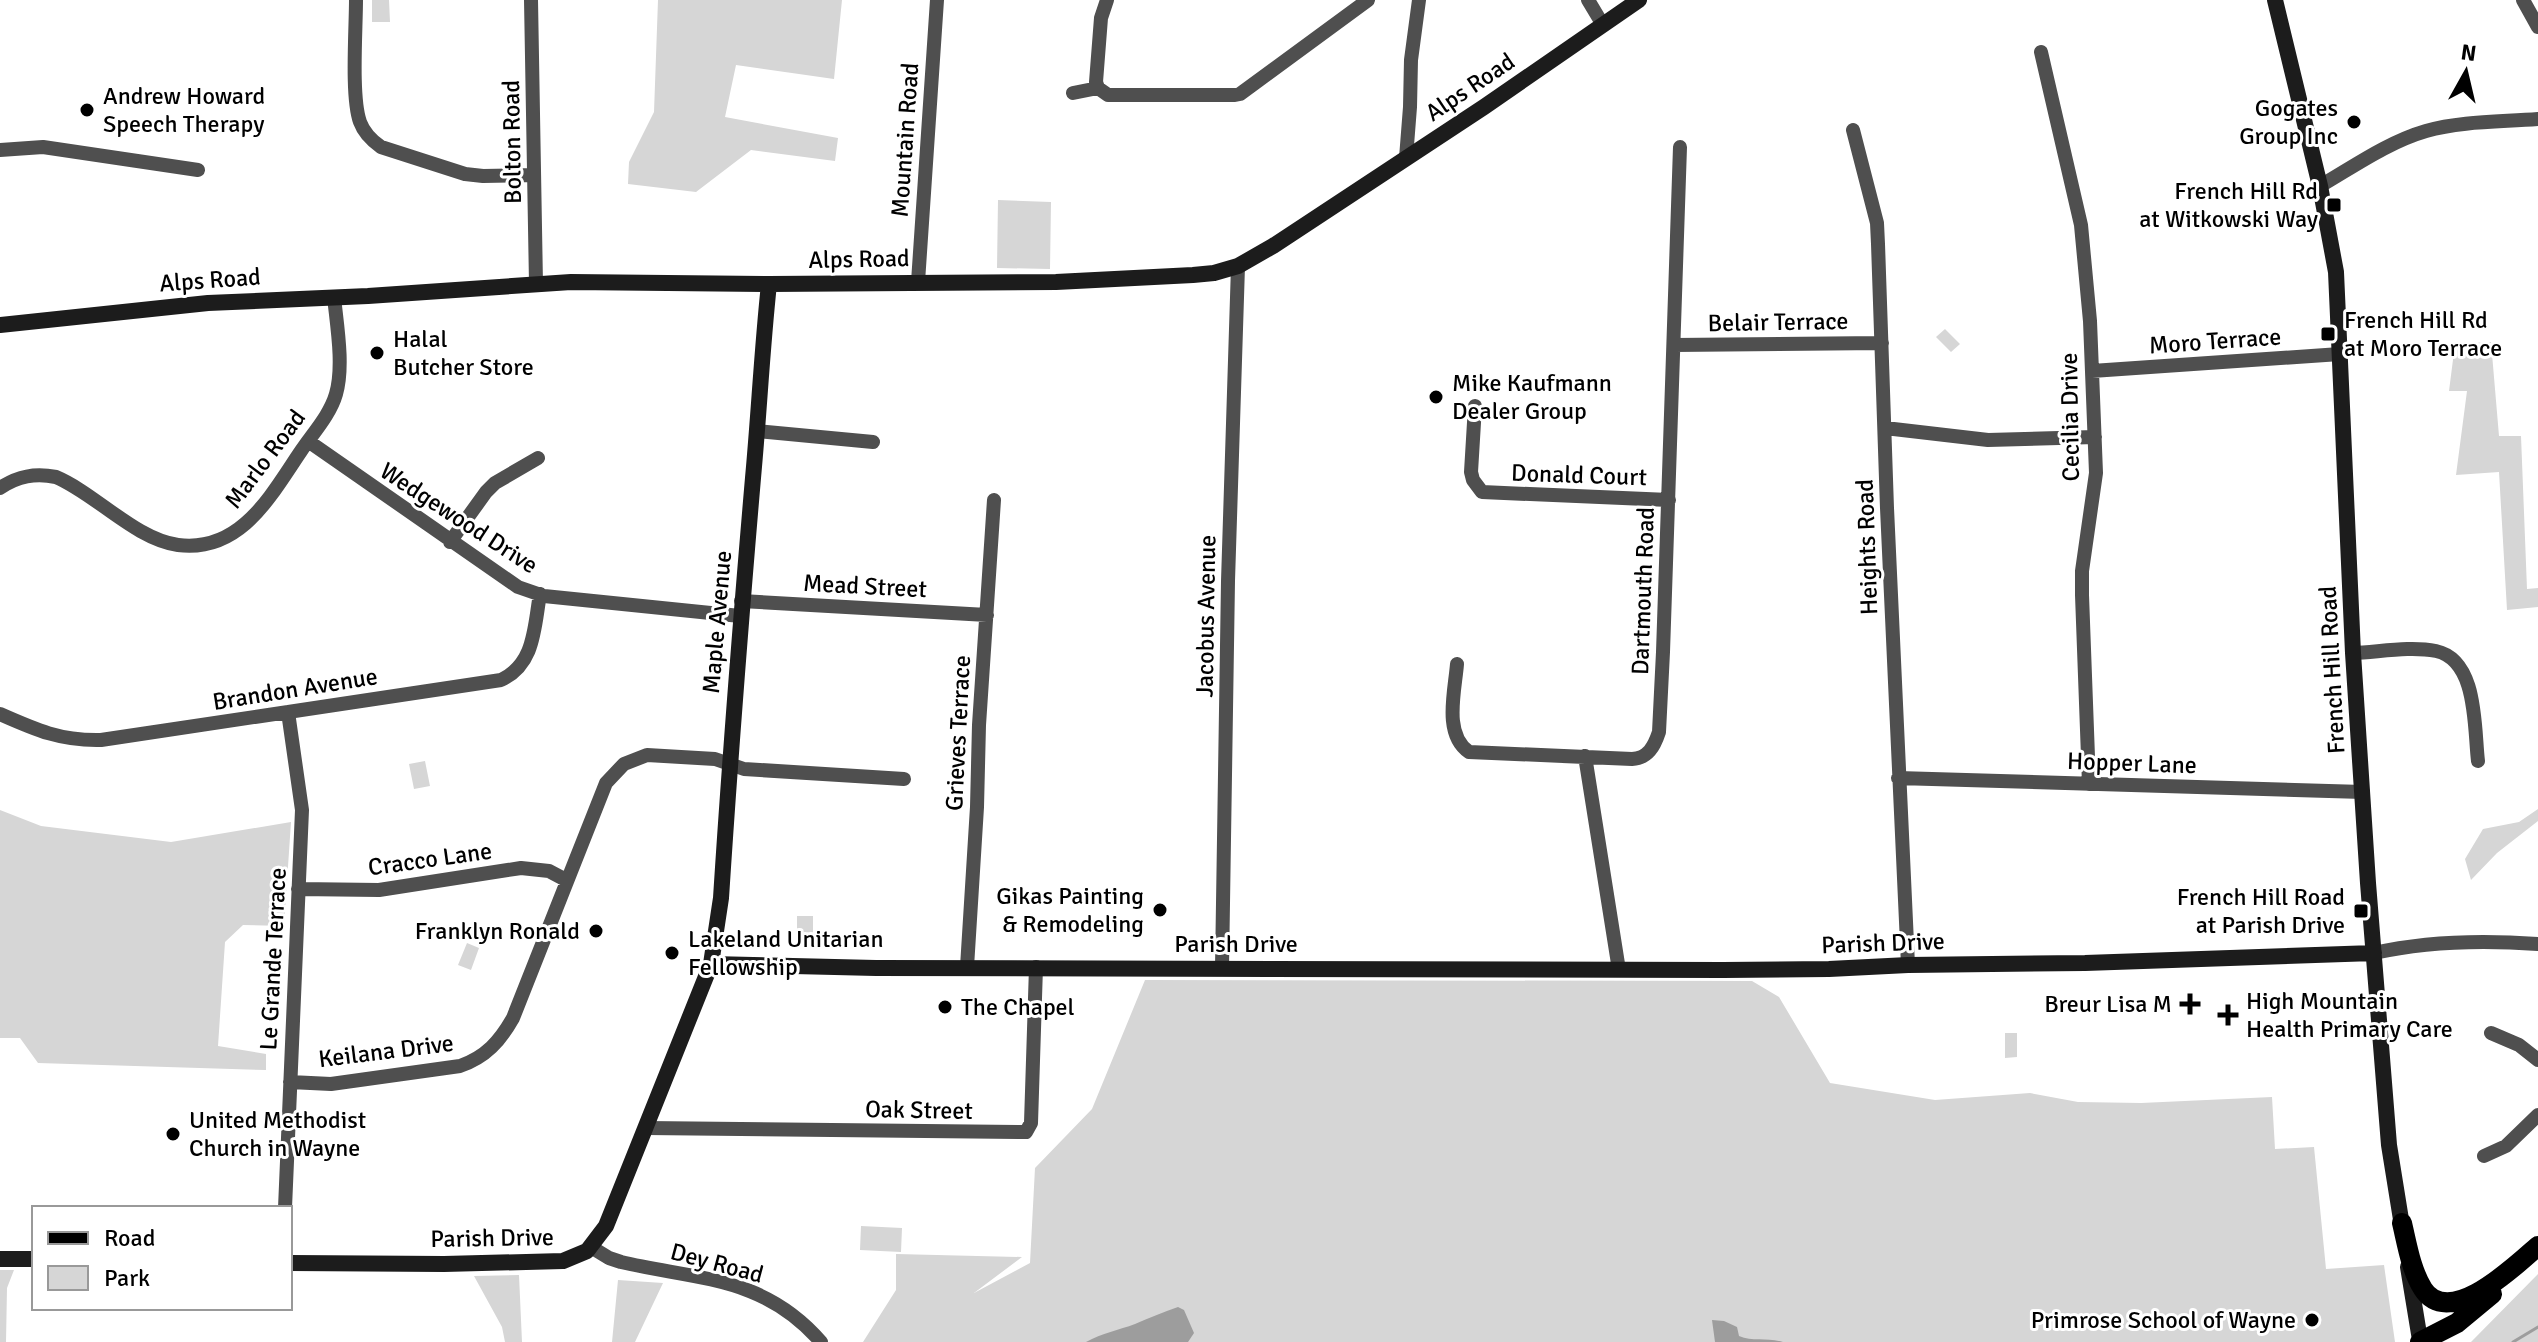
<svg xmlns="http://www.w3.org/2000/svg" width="2538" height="1342" viewBox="0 0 2538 1342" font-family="Signika,sans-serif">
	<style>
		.green { fill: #d6d6d6 }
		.water { fill: #9d9d9d }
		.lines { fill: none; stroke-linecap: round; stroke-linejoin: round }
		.stream { stroke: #9d9d9d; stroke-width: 3 }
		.street { stroke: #4f4f4f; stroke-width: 14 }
		.secondary { stroke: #1c1c1c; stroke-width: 16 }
		.primary { stroke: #000; stroke-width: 20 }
		.poi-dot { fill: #000; stroke: #fff; stroke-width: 3 }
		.labels { text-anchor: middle; stroke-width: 6; stroke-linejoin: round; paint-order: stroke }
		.street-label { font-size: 24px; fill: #000; stroke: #fff }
		.poi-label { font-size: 24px; fill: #000; stroke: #fff; text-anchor: start }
	</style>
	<rect width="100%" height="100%" fill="#fff"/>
	<path class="green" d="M372 0H389L390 22H372Z
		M658 0H842L834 79 736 65 725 117 838 138 835 161 751 150 696 192 628 184 629 162 654 112Z
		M998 200 1051 202 1050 269 997 268Z
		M1945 329 1960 344 1951 352 1936 337Z
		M2491 342 2499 436H2521L2527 589 2538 588V607L2507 610 2499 472 2456 475 2467 391H2449L2455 344Z
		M425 761 430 786 414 789 409 764Z
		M2538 809V821L2497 853 2471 880 2465 859 2483 829 2519 822Z
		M0 810 41 826 171 842 291 822 284 926 243 925 225 942 218 1046 266 1054V1070L38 1063 20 1038H0Z
		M797 916H813V933H797Z
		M467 943 479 948 471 970 458 965Z
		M1145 980 1752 981 1779 997 1830 1083 1935 1100 2030 1093 2078 1102 2141 1103 2272 1097 2275 1149 2314 1147 2326 1269 2384 1265 2395 1342H863L896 1290V1254L1022 1257 974 1293 1030 1263 1035 1168 1092 1109Z
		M2005 1033H2017V1057L2005 1058Z
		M861 1226 902 1228 901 1252 860 1250Z
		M0 1270H14L7 1288 6 1342H0Z
		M2538 1274V1342H2471Z
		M519 1275 522 1342H505L502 1327 474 1276Z
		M618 1280 663 1283 635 1342H612Z"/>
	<path class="water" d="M1178 1307 1184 1310 1194 1333 1188 1342H1086C1102 1333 1119 1330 1135 1324 1149 1318 1163 1312 1178 1307Z
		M1712 1320 1724 1321 1737 1327 1739 1336C1753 1342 1768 1337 1783 1342H1715Z"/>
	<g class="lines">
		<path class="stream" d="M2513 1342 2538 1327"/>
		<path class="street" d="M356 0C356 30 351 97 360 122 364 133 371 140 381 147L465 174 483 176 534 175
			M531 0 536 284
			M1588 0 1603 25
			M2523 0 2538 27
			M2041 52 2081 225 2090 321 2096 473 2082 571V595L2089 784
			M1098 88 1096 82 1101 18 1107 0
			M1073 93 1098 88 1108 95H1235L1240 94 1368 0
			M1853 130 1877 223 1878 244 1887 508 1908 965
			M0 150 43 147 198 170
			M1406 158 1410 107 1411 60 1419 0
			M2320 186C2353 167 2388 142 2426 131 2461 121 2501 122 2538 119
			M918 282 937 0
			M1674 345 1882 343
			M2092 371 2340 354
			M1475 406 1471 472 1473 480 1482 492 1669 500
			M1885 428 1988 440 2095 437
			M757 431 873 442
			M308 441 518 587 544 596 740 616
			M0 488C18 476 35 473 56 477 96 494 135 539 178 545 241 553 271 495 301 451 313 433 330 415 336 394 344 366 337 326 334 297
			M450 542 486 492 495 483 538 458
			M741 601 987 615
			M2353 653C2379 652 2410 646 2436 651 2478 660 2474 728 2478 761
			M1457 664C1455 691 1443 734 1469 752L1632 759C1648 758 1654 747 1659 732L1663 652 1680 147
			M0 714C36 730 61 741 101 740L501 680C535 664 534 628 540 594
			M1585 756 1619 970
			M1898 778 2363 792
			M298 889 379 890 521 868 549 871 566 880
			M2374 953C2427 941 2484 940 2538 944
			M967 967 977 807 979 725 994 500
			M1222 968 1228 581 1238 266
			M2491 1033 2519 1045 2538 1060
			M290 1082 331 1084 460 1066C486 1057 500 1041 513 1018L606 783 624 764 647 755 715 759 744 769 904 779
			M646 1128 1026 1132 1031 1123 1036 967
			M2484 1156 2506 1146 2538 1115
			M285 1208 302 810 288 712
			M591 1247 609 1258 621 1262C699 1280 764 1276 821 1342"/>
		<path class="secondary" d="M2275 0 2320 186 2336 272 2353 653 2368 883 2389 1145 2403 1232
			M0 325 208 303 368 296 571 282 769 284 1056 282 1193 275 1214 273 1238 266 1273 246 1484 107 1639 0
			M711 964 876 968 1723 970 1829 969 1908 965 2085 963 2374 953
			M0 1259H34
			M290 1263 444 1264 563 1261 587 1251 606 1226 711 964 721 898C730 758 741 618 753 478 759 413 762 349 769 284
			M2408 1267 2420 1340"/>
		<path class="primary" d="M2402 1223C2407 1244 2411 1270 2423 1289 2449 1330 2515 1266 2538 1246
			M2420 1342 2457 1323 2492 1294"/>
	</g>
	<g class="poi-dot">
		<circle cx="87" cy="110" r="8"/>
		<circle cx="2354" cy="122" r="8"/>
		<rect x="2326" y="197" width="16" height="16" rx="4"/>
		<rect x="2320" y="326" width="16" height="16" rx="4"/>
		<circle cx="377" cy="353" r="8"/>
		<circle cx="1436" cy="397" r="8"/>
		<circle cx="1160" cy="910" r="8"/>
		<rect x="2353" y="903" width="16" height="16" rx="4"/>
		<circle cx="596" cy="931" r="8"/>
		<circle cx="672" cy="953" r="8"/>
		<path d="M2186 992h8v8h8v8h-8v8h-8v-8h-8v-8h8z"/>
		<circle cx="945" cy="1007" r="8"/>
		<path d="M2224 1003h8v8h8v8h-8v8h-8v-8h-8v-8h8z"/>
		<circle cx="173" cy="1134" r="8"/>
		<circle cx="2312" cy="1320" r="8"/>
	</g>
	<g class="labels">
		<g class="street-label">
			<text transform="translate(1470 87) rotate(-34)" y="8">Alps Road</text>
			<text transform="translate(905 140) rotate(-86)" y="8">Mountain Road</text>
			<text transform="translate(512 142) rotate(-91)" y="8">Bolton Road</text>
			<text transform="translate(859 259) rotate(-1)" y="8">Alps Road</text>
			<text transform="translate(210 280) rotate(-4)" y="8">Alps Road</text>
			<text transform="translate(1778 322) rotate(-1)" y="8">Belair Terrace</text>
			<text transform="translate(2215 341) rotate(-4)" y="8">Moro Terrace</text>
			<text transform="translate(2070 417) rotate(-91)" y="8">Cecilia Drive</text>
			<text transform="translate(265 459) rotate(-53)" y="8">Marlo Road</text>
			<text transform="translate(1579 475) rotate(2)" y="8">Donald Court</text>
			<text transform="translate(459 518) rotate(33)" y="8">Wedgewood Drive</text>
			<text transform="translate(1867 547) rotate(-92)" y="8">Heights Road</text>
			<text transform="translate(865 586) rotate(3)" y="8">Mead Street</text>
			<text transform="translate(1643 591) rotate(-88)" y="8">Dartmouth Road</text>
			<text transform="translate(1206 616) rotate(-89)" y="8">Jacobus Avenue</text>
			<text transform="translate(717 622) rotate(-85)" y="8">Maple Avenue</text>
			<text transform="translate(2332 670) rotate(-93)" y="8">French Hill Road</text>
			<text transform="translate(295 689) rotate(-9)" y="8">Brandon Avenue</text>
			<text transform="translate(958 733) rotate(-87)" y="8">Grieves Terrace</text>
			<text transform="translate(2132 763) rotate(2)" y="8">Hopper Lane</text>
			<text transform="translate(430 859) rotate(-8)" y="8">Cracco Lane</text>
			<text transform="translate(1883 943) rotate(-2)" y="8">Parish Drive</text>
			<text x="1236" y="952">Parish Drive</text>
			<text transform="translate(273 959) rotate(-87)" y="8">Le Grande Terrace</text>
			<text transform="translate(386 1051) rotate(-7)" y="8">Keilana Drive</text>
			<text transform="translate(919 1110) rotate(1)" y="8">Oak Street</text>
			<text transform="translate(492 1238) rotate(-1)" y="8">Parish Drive</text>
			<text transform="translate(717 1263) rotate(15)" y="8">Dey Road</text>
		</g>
		<g class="poi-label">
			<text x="103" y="104">Andrew Howard<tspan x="103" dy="28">Speech Therapy</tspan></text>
			<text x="2338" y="116" text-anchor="end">Gogates<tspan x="2338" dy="28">Group Inc</tspan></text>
			<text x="2318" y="199" text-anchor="end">French Hill Rd<tspan x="2318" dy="28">at Witkowski Way</tspan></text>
			<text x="2344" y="328">French Hill Rd<tspan x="2344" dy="28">at Moro Terrace</tspan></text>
			<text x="393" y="347">Halal<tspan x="393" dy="28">Butcher Store</tspan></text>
			<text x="1452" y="391">Mike Kaufmann<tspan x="1452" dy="28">Dealer Group</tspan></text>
			<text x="1144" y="904" text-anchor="end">Gikas Painting<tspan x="1144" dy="28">&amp; Remodeling</tspan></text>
			<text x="2345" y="905" text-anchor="end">French Hill Road<tspan x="2345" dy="28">at Parish Drive</tspan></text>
			<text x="580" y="939" text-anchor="end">Franklyn Ronald</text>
			<text x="688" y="947">Lakeland Unitarian<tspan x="688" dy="28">Fellowship</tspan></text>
			<text x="2246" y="1009">High Mountain<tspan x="2246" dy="28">Health Primary Care</tspan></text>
			<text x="2172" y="1012" text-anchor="end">Breur Lisa M</text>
			<text x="961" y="1015">The Chapel</text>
			<text x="189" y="1128">United Methodist<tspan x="189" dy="28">Church in Wayne</tspan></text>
			<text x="2296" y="1328" text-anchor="end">Primrose School of Wayne</text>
		</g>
	</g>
	<rect x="32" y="1206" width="260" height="104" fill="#ffffff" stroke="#999999" stroke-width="2"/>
	<rect x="48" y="1232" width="40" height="12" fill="#000000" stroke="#999999" stroke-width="2"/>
	<text x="104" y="1246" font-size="24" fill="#000000">Road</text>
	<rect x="48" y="1266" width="40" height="24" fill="#d6d6d6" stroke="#999999" stroke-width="2"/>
	<text x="104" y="1286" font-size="24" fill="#000000">Park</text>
	<g transform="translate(2466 72) rotate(8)" stroke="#ffffff" stroke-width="6" paint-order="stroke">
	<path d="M0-6L14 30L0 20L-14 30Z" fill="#000000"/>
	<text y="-12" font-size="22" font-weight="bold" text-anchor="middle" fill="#000000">N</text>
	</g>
</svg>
